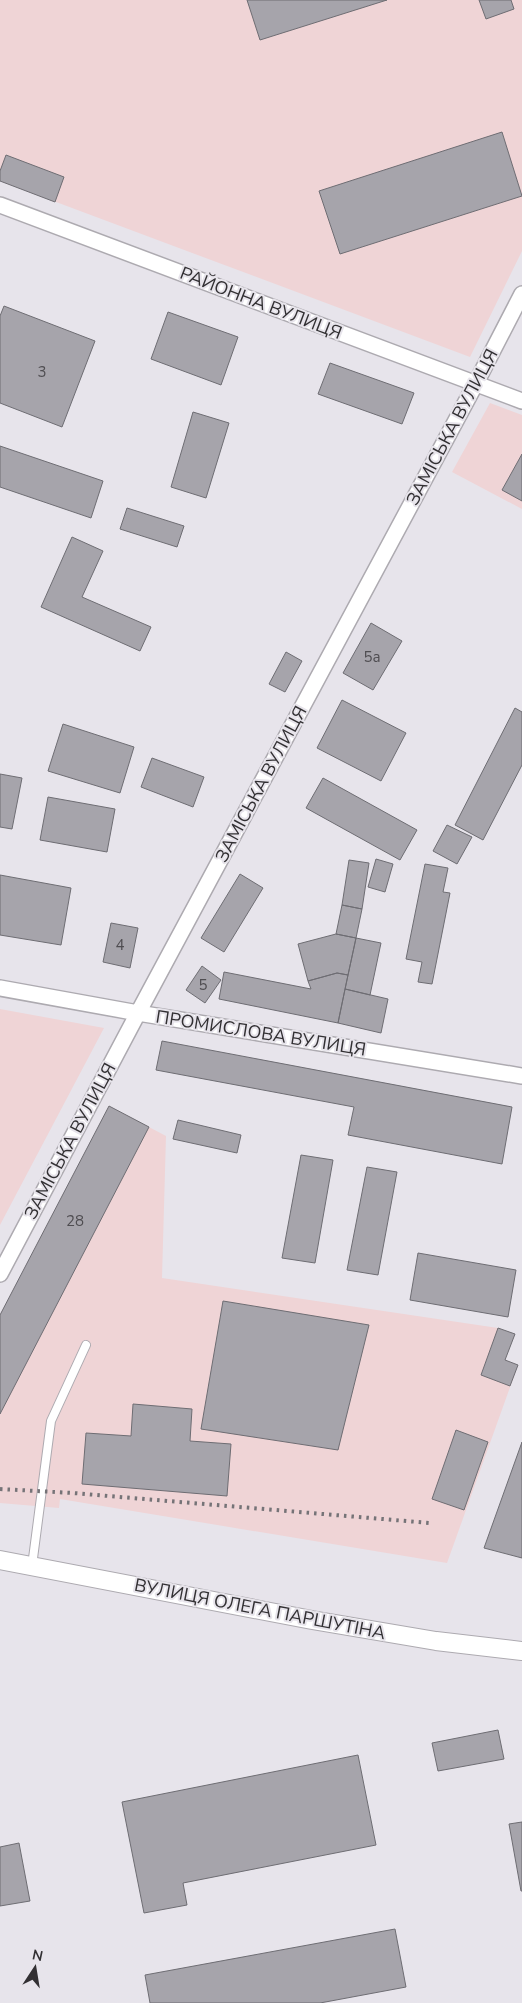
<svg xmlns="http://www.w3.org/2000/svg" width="522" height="2003" viewBox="0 0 522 2003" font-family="'Nunito Sans',sans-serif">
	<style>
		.industrial { fill: #efd4d6 }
		.building { fill: #a6a4ab; stroke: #6e6d73 }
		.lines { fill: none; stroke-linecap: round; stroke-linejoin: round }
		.service-casing { stroke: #adaab0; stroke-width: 10 }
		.minor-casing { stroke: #adaab0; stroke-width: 18 }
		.tertiary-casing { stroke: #adaab0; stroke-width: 20 }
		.service { stroke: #fff; stroke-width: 8 }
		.minor { stroke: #fff; stroke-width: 15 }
		.tertiary { stroke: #fff; stroke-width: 18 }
		.rail { stroke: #757377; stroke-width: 4; stroke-dasharray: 2.5 5; stroke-linecap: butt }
		.labels { text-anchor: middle; stroke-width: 4; stroke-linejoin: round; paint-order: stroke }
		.number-label { font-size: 15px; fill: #4f4d51 }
		.street-label { font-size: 18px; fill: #323033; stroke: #e7e4eb }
	</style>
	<rect width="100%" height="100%" fill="#e7e4eb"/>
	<path class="industrial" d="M0 0H522V251L470 357 0 181Z
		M490 403 522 415V509L452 472Z
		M0 1009 104 1028 0 1225Z
		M109 1106 166 1136 162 1278 498 1328 515 1334 505 1360 518 1365 447 1563 60 1499 59 1508 0 1503V1315Z"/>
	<path class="building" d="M247 0H387L260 40Z
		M479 0H511L514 9 486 19Z
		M502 132 522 196 340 254 319 191Z
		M6 155 64 177 55 202 0 181V171Z
		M4 306 95 341 62 427 0 403V316Z
		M168 312 238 337 221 385 151 359Z
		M330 363 414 393 402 424 318 394Z
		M193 412 229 423 206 498 171 487Z
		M0 446 103 481 91 518 0 487Z
		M522 454V501L502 490Z
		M127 508 184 526 177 547 120 529Z
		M72 537 103 551 82 597 151 627 140 651 41 607Z
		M371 623 402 641 373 690 343 673Z
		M286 652 302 661 285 692 269 684Z
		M342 700 406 733 381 781 317 748Z
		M515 708 522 712V765L483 840 455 825Z
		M63 724 134 747 120 793 48 771Z
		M152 758 204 777 193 807 141 787Z
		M0 774 22 778 12 829 0 827Z
		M323 778 417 830 400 860 306 808Z
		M48 797 115 809 107 852 40 840Z
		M447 825 472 837 457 864 433 851Z
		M376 859 393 864 385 892 368 887Z
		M349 860 369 863 362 909 342 905Z
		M425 864 448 868 443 892 450 893 432 984 418 982 422 962 406 959Z
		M240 874 263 888 224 952 201 938Z
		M0 875 71 888 61 945 0 935Z
		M342 905 362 909 356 938 336 934Z
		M111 923 138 928 130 968 103 962Z
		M336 934 356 938 348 975 337 973 308 981 298 944Z
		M356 938 381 943 370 995 345 989Z
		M202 966 221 980 205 1003 186 990Z
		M224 972 311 989 308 981 337 973 348 975 338 1023 219 999Z
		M345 989 388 999 381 1033 338 1023Z
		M162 1041 512 1107 502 1164 348 1135 354 1107 156 1070Z
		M109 1106 149 1127 0 1414V1315Z
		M178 1120 241 1135 237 1153 173 1139Z
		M301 1155 333 1160 315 1263 282 1258Z
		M367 1167 397 1172 378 1275 347 1270Z
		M418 1253 516 1270 508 1317 410 1300Z
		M223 1301 369 1325 338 1450 201 1429Z
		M498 1328 515 1334 505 1360 518 1365 510 1386 481 1375Z
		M133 1404 192 1409 190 1441 231 1444 227 1496 82 1484 86 1433 131 1436Z
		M456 1430 488 1442 464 1510 432 1499Z
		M522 1442V1558L484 1548Z
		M498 1730 504 1759 438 1771 432 1743Z
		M358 1755 376 1845 183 1883 187 1905 144 1913 122 1802Z
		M522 1822V1891H521L509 1824Z
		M19 1843 30 1901 0 1906V1847Z
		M395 1929 406 1987 320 2003H150L145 1975Z"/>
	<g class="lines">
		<g class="service-casing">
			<path id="service" d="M32 1566 51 1421 86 1345"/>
		</g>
		<g class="minor-casing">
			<path id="minor" d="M0 205 522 401
				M0 988 138 1013 522 1076
				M0 1274 138 1013 475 385 522 294"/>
		</g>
		<g class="tertiary-casing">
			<path id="tertiary" d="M0 1560 312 1620 436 1641 522 1651"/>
		</g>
		<use href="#service" class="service"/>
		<use href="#minor" class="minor"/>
		<use href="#tertiary" class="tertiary"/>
		<path class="rail" d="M0 1489 73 1493 430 1523"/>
	</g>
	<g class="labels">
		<g class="number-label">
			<text x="42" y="377">3</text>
			<text x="372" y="662">5а</text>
			<text x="120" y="950">4</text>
			<text x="203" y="990">5</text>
			<text x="75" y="1226">28</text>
		</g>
		<g class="street-label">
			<text transform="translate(261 303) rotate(21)" y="6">РАЙОННА ВУЛИЦЯ</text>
			<text transform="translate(452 427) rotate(-62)" y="6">ЗАМІСЬКА ВУЛИЦЯ</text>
			<text transform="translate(261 784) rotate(-62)" y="6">ЗАМІСЬКА ВУЛИЦЯ</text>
			<text transform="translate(261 1033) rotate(9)" y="6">ПРОМИСЛОВА ВУЛИЦЯ</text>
			<text transform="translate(70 1141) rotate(-62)" y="6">ЗАМІСЬКА ВУЛИЦЯ</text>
			<text transform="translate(260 1609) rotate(11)" y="6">ВУЛИЦЯ ОЛЕГА ПАРШУТІНА</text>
		</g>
	</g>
	<g transform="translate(35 1968) rotate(12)" stroke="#e7e4eb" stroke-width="4" paint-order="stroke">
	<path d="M0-4L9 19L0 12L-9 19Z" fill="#323033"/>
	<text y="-8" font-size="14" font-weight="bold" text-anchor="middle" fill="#323033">N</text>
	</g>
</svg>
